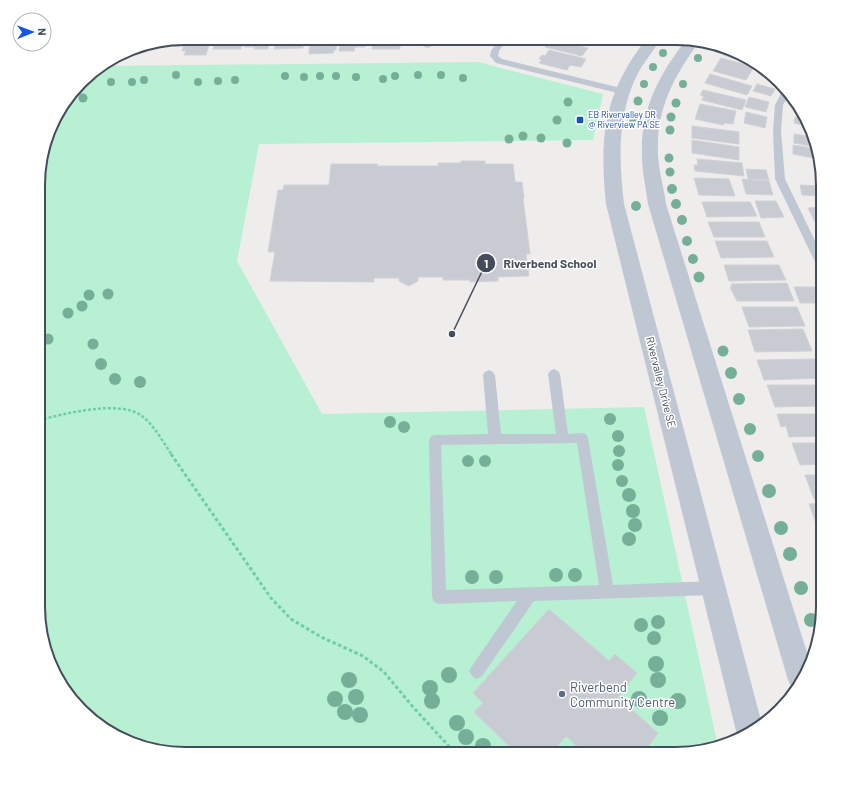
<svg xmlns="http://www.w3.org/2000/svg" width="861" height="792" viewBox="0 0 861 792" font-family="Barlow,sans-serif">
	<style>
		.green { fill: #b8f0d4 }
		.building { fill: #c9cbd2; stroke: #d0d2d8 }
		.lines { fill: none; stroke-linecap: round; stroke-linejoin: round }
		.path-far1 { stroke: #6fceaa; stroke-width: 2.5; stroke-dasharray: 3 2; stroke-linecap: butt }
		.path { stroke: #6fceaa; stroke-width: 3; stroke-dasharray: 3.5 2.5; stroke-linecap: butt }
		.service { fill: #bfc7d3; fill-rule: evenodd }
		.tertiary { fill: #bfc7d3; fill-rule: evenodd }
		.tree { fill: #76af98 }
		.transit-dot { fill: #1a4fb4; stroke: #fff; stroke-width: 1.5 }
		.service-dot { fill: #5c6f8a; stroke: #fff; stroke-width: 1.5 }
		.labels { text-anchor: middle; stroke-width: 3; stroke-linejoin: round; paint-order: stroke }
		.far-transit-label { font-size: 9px; fill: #164399; stroke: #fff; text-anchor: start }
		.street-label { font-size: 11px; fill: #444d5a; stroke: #fff }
		.near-service-label { font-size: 13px; fill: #4e5e75; stroke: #fff; text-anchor: start }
		.rim { fill: none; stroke: #444d5a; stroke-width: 2 }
		.leader { fill: none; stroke: #444d5a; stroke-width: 1.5 }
		.callout-dot { fill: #444d5a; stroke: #fff; stroke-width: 1.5 }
		.mark-label { font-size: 12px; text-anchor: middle; font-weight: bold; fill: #fff }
		.callout-label { font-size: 12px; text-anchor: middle; font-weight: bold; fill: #444d5a; stroke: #fff; stroke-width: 3; stroke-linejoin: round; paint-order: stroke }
	</style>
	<rect width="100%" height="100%" fill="#efecec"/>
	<path class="green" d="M478 62 603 94 593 140 259 144 237 261 322 414 644 407 718 746 685 754H185L120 739 74 704 49 663 38 616 41 157 58 112 88 74 103 66Z"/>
	<path class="building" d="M186 38H211L206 55H184L186 51H182Z
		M216 38H243L241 49H213Z
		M246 38H270L268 49H254L255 47H244Z
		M277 38H304L303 48 274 49Z
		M310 38H337L336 50H334L333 53 309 54Z
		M341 38H366L365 47H355L354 51H339Z
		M373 38H400V49H372Z
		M412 38H447L448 39 427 48Z
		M518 38H540L535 44 516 40Z
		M546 38H572L582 41 579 46 588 48 582 56 545 47 549 42 545 40Z
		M181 39 179 46H151L152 44Z
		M146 45 143 52H127L138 46Z
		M549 50 586 59 581 67 570 65 567 70 539 63 542 60 539 59 542 55 545 56Z
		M728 50 741 53 756 65 755 66 723 55Z
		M721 58 747 65 746 66 753 68 746 80 713 71Z
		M710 74 752 86 747 95 705 83Z
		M757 84 775 89 771 96 753 91Z
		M703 90 746 100 742 110 702 100 704 96 700 95Z
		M749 97 769 102 766 112 745 107Z
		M700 104 736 111 733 124 724 123 723 125 695 119Z
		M746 112 767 117 765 128 744 123Z
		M795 117 806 119 811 127 794 123Z
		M692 126 739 132V144L692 138Z
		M794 134 814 137 816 147 794 143Z
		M692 140 739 147V160L692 153Z
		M793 145 813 148V158L793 154Z
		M697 159 742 163 744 176 695 171 694 165H698Z
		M461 161H485V164H513L515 182H522L524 198H523L530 254H526L529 276 498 277V281L470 282V280H443V277H418V281L409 286 399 281V278H374V282L270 281 275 252H268L278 190H283L284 185H329L331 164H378L377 166H438V163H461Z
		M746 169 766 170 769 180 748 179Z
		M694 178 729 179 735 196 699 195Z
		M742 179 769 181 773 195 746 194Z
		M800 185 823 186V196L802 195Z
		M755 201H776L784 217 761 218Z
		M702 202H750L757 216 707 217Z
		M823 207V222H815L808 208Z
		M708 222H759L765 237H714Z
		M715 241H767L774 257 721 258Z
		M724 265H779L786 280 729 281Z
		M787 283 794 301H737L730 287H732L731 284Z
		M794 287H815L822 303H800Z
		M742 307H797L805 326 749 327Z
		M803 329 812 351 755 352 748 330Z
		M818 359 823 369V378L764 380 757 360Z
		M767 385H823V406L775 407Z
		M777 414H823V436L789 437 786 426 781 427Z
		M792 443H823V464L800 465Z
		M805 475H823V499H814Z
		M823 503V532H819L809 504Z
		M549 609 609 661 615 654 637 673 618 697 658 733 643 754H585L566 736 551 754H517L474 712 483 703 473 693Z"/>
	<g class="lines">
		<path class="path-far1" d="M39 420C65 414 119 399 142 416 154 425 163 442 172 455"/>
		<path class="path" d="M171 454 271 598 291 619 321 637 363 656 384 672 413 707 456 754"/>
		<path class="service" d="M500 38H508L499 51 498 56 502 59 625 89 626 91 622 94 496 63 490 56 491 51Z
			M784 88H787L790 93 783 105 781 131 785 179 823 257V272L819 271 818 268 775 179 773 131 775 105Z
			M554 369 558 371 560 374 568 434 582 433 586 434 588 438 613 585 713 581 718 583 720 588 718 593 713 595 534 601 482 676 477 679 472 676 469 671 472 666 517 601 439 604 434 602 432 597 429 440 431 436 435 435 488 434 483 375 485 372 489 370 493 372 495 375 501 434H556L548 374 550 371ZM577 443 599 585 446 590 441 445Z"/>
		<path class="tertiary" d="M647 38H662C653 51 643 63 636 77 617 117 619 161 624 204L762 724 738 739 606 204C599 136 604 93 647 38Z
			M687 39 699 42C673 78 656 109 658 155 659 172 664 188 666 204L810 662 808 672 793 690 788 680 648 204C646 188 642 172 642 156 640 110 659 74 687 39Z"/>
	</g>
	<g class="tree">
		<circle cx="663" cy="53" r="4"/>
		<circle cx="698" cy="58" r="4"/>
		<circle cx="653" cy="67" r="4"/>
		<circle cx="176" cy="75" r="4"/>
		<circle cx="418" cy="75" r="4"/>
		<circle cx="441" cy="75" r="4"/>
		<circle cx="285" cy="76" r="4"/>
		<circle cx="320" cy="76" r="4"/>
		<circle cx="336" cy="76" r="4"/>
		<circle cx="395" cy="76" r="4"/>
		<circle cx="304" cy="77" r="4"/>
		<circle cx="356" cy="77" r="4"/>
		<circle cx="463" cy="78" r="4"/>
		<circle cx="383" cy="79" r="4"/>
		<circle cx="144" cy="80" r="4"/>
		<circle cx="235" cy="80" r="4"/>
		<circle cx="218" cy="81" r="4"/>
		<circle cx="111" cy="82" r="4"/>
		<circle cx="132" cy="82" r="4"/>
		<circle cx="198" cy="82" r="4"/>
		<circle cx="644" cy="84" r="4"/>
		<circle cx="683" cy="84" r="4"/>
		<circle cx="83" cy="98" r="4.5"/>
		<circle cx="638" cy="101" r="4.5"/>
		<circle cx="568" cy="102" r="4.5"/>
		<circle cx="676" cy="103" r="4.5"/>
		<circle cx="671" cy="117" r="4.5"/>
		<circle cx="633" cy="118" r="4.5"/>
		<circle cx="557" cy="120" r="4.5"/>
		<circle cx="670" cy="130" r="4.5"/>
		<circle cx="523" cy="136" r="4.5"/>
		<circle cx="541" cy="138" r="4.5"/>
		<circle cx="509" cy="139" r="4.5"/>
		<circle cx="567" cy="143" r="4.5"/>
		<circle cx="669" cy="158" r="4.5"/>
		<circle cx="670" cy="172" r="4.5"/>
		<circle cx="672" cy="189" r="5"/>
		<circle cx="676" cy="204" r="5"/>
		<circle cx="636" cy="206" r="5"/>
		<circle cx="682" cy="220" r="5"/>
		<circle cx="687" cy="241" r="5"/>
		<circle cx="693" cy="259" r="5"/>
		<circle cx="699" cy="277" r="5.5"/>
		<circle cx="108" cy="294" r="5.5"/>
		<circle cx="89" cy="295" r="5.5"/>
		<circle cx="82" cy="306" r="5.5"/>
		<circle cx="68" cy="313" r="5.5"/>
		<circle cx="48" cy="339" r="5.5"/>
		<circle cx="93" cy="344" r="5.5"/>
		<circle cx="723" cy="351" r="5.5"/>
		<circle cx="101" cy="364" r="6"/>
		<circle cx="731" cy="373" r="6"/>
		<circle cx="115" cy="379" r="6"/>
		<circle cx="140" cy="382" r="6"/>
		<circle cx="739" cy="399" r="6"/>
		<circle cx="610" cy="419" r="6"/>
		<circle cx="390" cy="422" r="6"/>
		<circle cx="404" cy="427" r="6"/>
		<circle cx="750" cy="429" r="6"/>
		<circle cx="618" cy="436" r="6"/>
		<circle cx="619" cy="451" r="6"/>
		<circle cx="758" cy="456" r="6"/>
		<circle cx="468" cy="461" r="6"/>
		<circle cx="485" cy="461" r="6"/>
		<circle cx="618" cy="465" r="6"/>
		<circle cx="622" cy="481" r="6"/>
		<circle cx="769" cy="491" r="7"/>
		<circle cx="629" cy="495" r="7"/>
		<circle cx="633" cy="511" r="7"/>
		<circle cx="635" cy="525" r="7"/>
		<circle cx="781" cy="528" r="7"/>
		<circle cx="629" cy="539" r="7"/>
		<circle cx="790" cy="554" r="7"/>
		<circle cx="556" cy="575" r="7"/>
		<circle cx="575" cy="575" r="7"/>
		<circle cx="472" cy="577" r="7"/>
		<circle cx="496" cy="577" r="7"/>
		<circle cx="801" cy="588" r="7"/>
		<circle cx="811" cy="620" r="7"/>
		<circle cx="658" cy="622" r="7"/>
		<circle cx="641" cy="625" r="7"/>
		<circle cx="654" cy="638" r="7"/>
		<circle cx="656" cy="664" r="8"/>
		<circle cx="449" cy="675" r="8"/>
		<circle cx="349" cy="680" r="8"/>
		<circle cx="658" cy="680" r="8"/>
		<circle cx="430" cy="688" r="8"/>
		<circle cx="356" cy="697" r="8"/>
		<circle cx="335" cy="699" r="8"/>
		<circle cx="639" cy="699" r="8"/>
		<circle cx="432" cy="701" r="8"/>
		<circle cx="678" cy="701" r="8"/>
		<circle cx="345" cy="712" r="8"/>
		<circle cx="360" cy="715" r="8"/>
		<circle cx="660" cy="718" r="8"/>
		<circle cx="457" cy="723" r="8"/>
		<circle cx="466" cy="737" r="8"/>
		<circle cx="483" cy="746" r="8"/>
	</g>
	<rect class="transit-dot" x="576" y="116" width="8" height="8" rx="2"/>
	<circle class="service-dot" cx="562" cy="694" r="4"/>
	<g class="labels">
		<g class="far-transit-label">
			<text x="588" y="118">EB Rivervalley DR<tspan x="588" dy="10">@ Riverview PA SE</tspan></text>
		</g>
		<g class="street-label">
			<text transform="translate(661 382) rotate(76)" y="4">Rivervalley Drive SE</text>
		</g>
		<g class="near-service-label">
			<text x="570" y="692">Riverbend<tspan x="570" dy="15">Community Centre</tspan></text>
		</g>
	</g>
	<path d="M0 0H861V792H0ZM185 45H676A140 140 0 0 1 816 185V607A140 140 0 0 1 676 747H185A140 140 0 0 1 45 607V185A140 140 0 0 1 185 45Z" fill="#fff" fill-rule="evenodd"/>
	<path class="rim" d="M185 45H676A140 140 0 0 1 816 185V607A140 140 0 0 1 676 747H185A140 140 0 0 1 45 607V185A140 140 0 0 1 185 45Z"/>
	<path class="leader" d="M452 334L486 263"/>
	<g class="callout-dot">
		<circle cx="452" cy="334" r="4"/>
		<circle cx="486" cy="263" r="10"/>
	</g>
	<g class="mark-label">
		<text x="486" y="268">1</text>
	</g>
	<g class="callout-label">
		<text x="550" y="268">Riverbend School</text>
	</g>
	<g transform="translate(32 32) rotate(89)"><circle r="19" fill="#ffffff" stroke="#b4b8bd"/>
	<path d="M0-3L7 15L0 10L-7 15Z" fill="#1357e2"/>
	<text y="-6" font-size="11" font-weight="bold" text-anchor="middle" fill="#444d5a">N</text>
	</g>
</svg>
